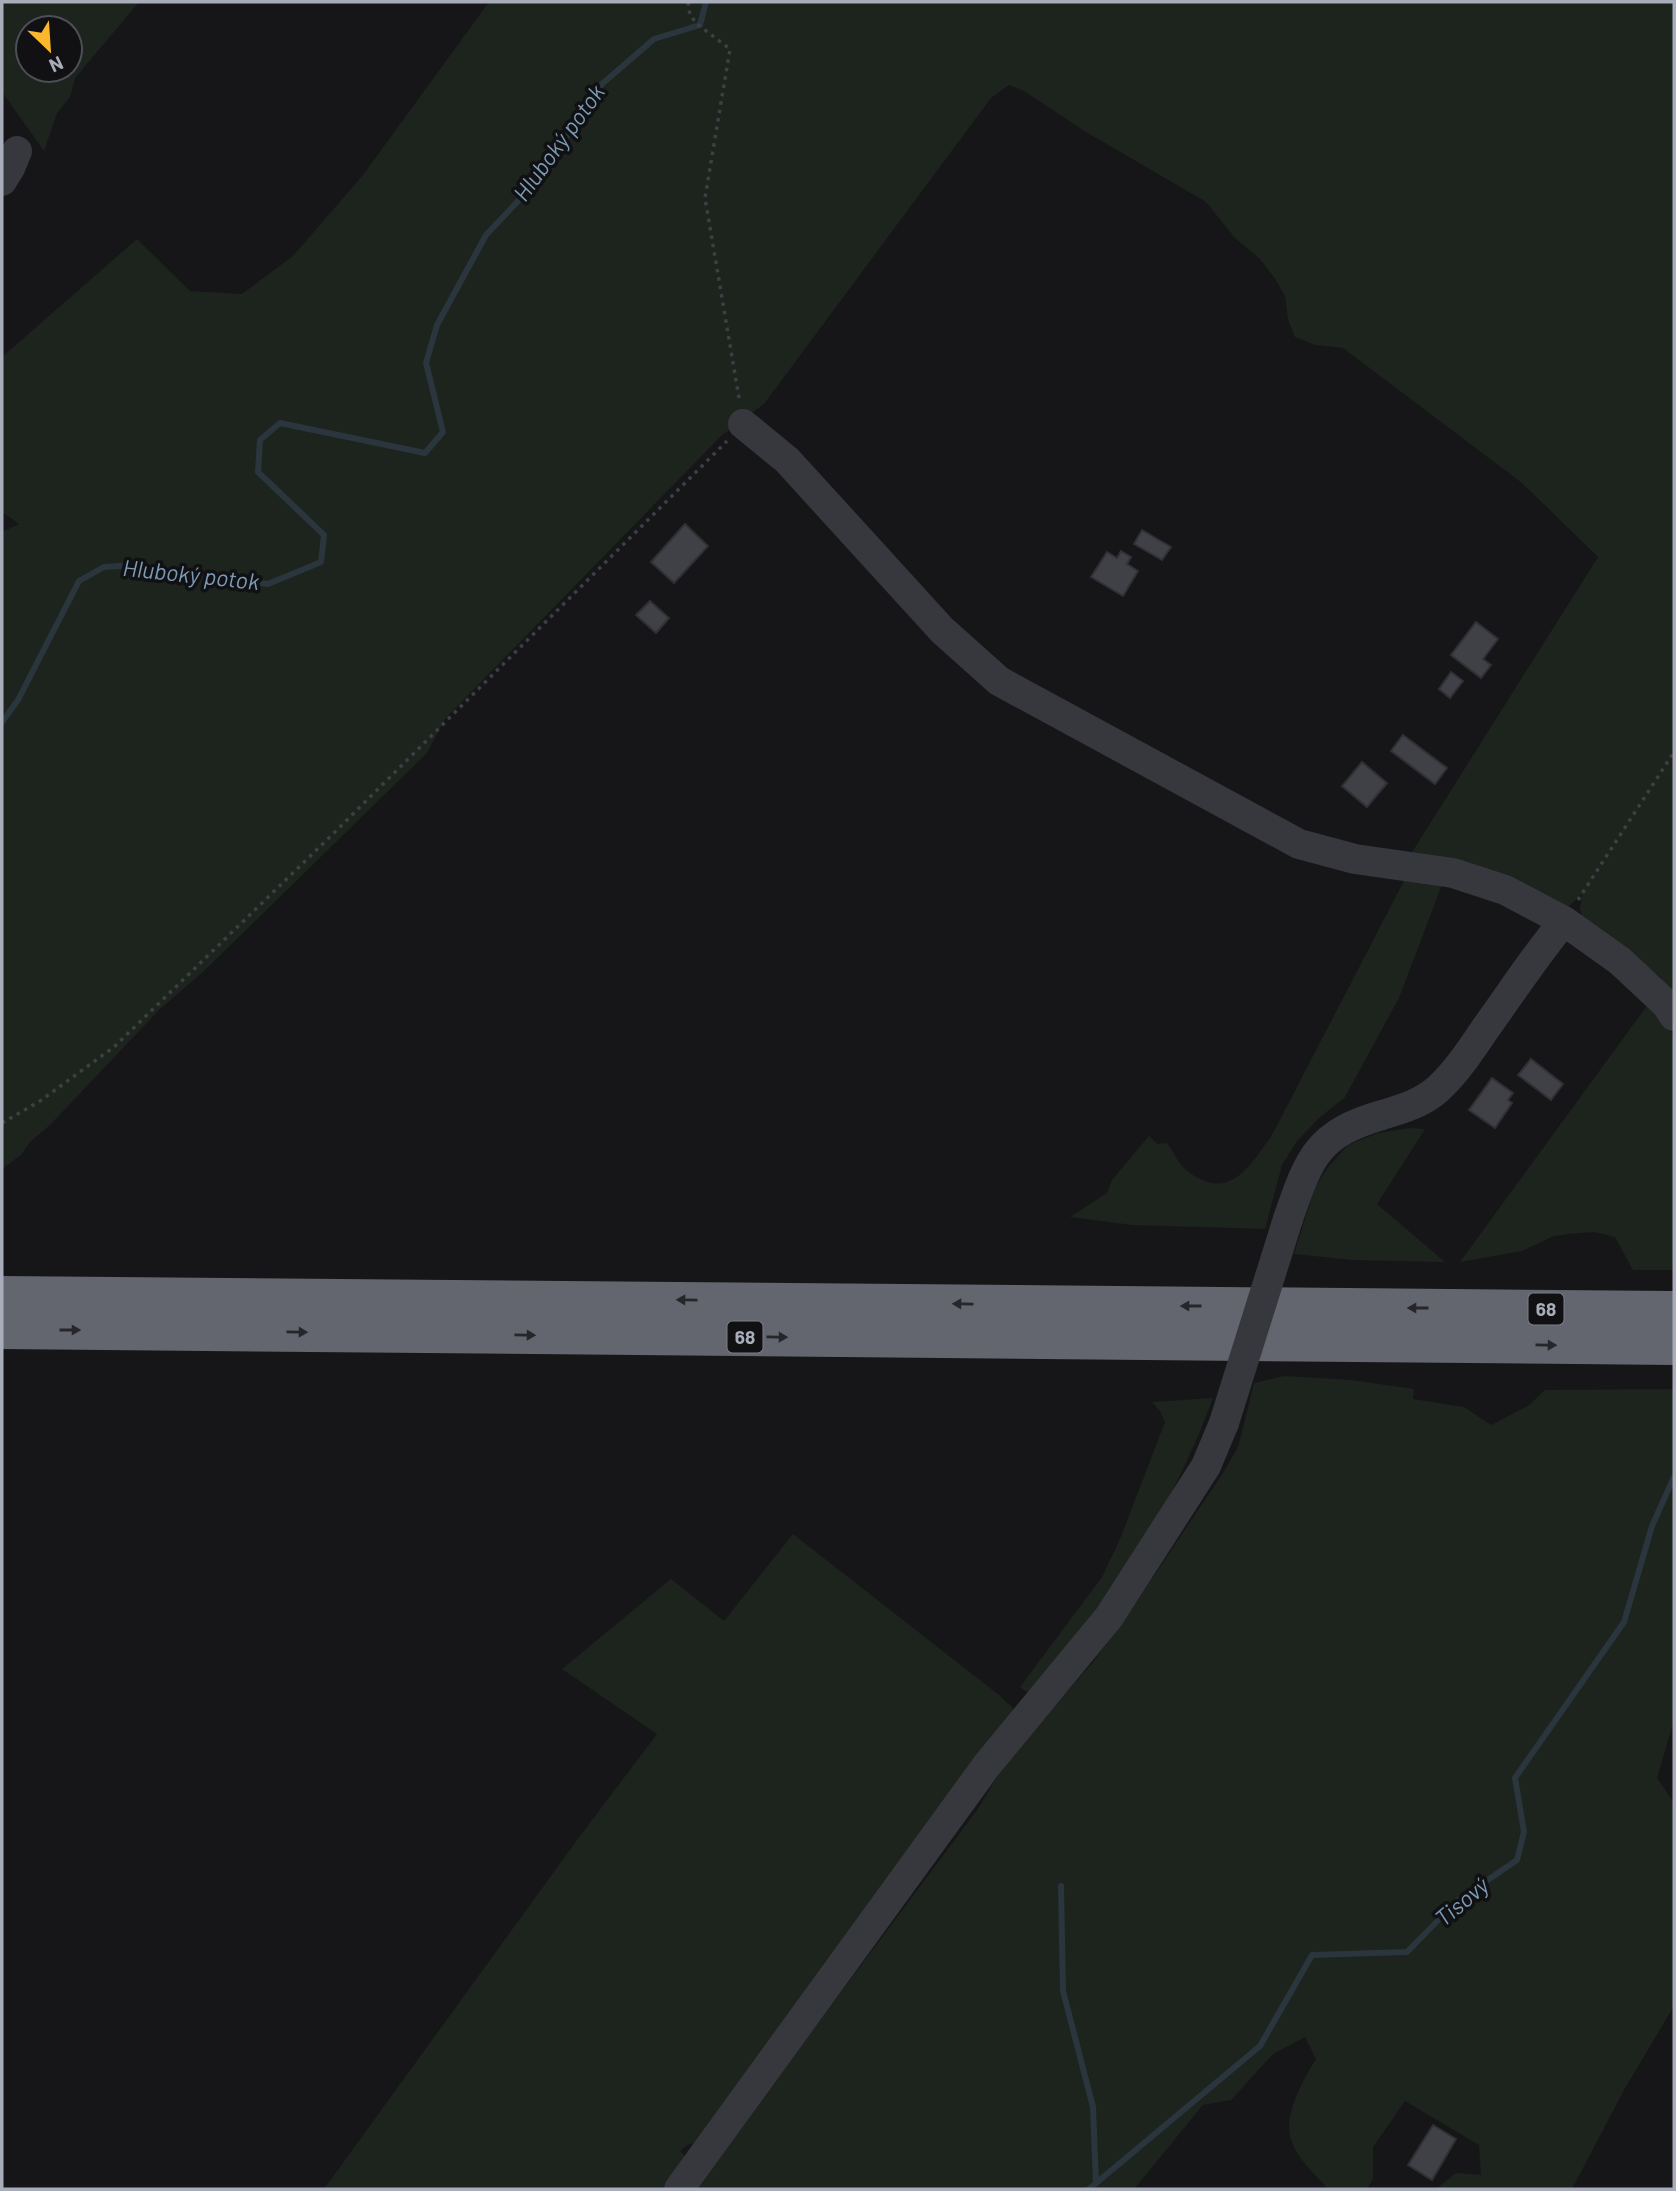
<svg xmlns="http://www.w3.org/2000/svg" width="1676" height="2191" viewBox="0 0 1676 2191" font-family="Barlow,sans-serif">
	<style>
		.green { fill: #1c241d; fill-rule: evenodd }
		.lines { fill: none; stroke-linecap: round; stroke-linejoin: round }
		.stream { stroke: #2b353d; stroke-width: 6 }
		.building { fill: #404146; stroke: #303035; stroke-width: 2 }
		.path { stroke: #3d3f45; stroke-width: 3.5; stroke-dasharray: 3.5 5; stroke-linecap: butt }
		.minor { stroke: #37383e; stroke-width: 30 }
		.highway { stroke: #63666f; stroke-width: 38 }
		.minor-bridge { stroke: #37383e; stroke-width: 30 }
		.oneway { fill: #26262b }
		.labels { text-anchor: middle; stroke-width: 7; stroke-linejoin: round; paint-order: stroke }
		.shield { fill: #111114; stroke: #7b7e88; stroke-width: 2 }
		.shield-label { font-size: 19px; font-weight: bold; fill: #a8adb9 }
		.water-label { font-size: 23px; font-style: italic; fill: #7d9bb6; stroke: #111114 }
	</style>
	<rect width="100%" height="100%" fill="#161619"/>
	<path class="green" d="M2 2H139L75 78 70 97 57 113 44 151 2 92ZM28 28H70V70H28Z
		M489 2H1674V997L1660 977 1583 919 1580 909 1582 894 1566 909 1409 857 1598 557 1522 483 1343 348 1315 345 1295 337 1288 320 1285 296 1276 280 1260 259 1235 238 1206 202 1086 132 1024 91 1009 85 991 98 764 404 721 436 445 719 427 753 203 972 160 1009 50 1125 30 1142 21 1155 2 1169V532L19 524 2 512V357L137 239 190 291 242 294 293 256 363 175Z
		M1406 877 1443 882 1399 998 1345 1097 1318 1119 1297 1141 1282 1165 1265 1229 1132 1225 1070 1217 1107 1193 1112 1180 1149 1136 1157 1144 1167 1143C1173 1151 1178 1163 1186 1170 1229 1204 1249 1167 1272 1135Z
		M1649 1003 1669 1027 1674 1038V1270H1633L1615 1237 1594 1232 1568 1234 1554 1236 1522 1251 1460 1262Z
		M1410 1128 1425 1129 1377 1204 1445 1262 1352 1260 1294 1254 1315 1187 1329 1166 1348 1145 1378 1133Z
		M1284 1376 1352 1380 1414 1389 1413 1399 1464 1407 1491 1425 1528 1406 1545 1390 1674 1389V1720L1657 1778 1674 1803V2006L1624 2090 1572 2189H1436L1456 2173 1481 2175 1479 2145 1405 2101 1373 2147V2179L1367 2189H1328C1315 2174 1295 2157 1290 2136 1285 2112 1304 2078 1316 2059L1305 2037 1273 2054 1231 2100 1203 2105 1134 2189H694L977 1810 1007 1761 1093 1662 1129 1613 1223 1473 1238 1447 1254 1383Z
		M1213 1398C1188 1466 1153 1533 1110 1592 1084 1627 1057 1660 1030 1694L1020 1687 1102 1577 1120 1539 1165 1422 1160 1411 1152 1402Z
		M793 1534 999 1695 1013 1708 1012 1716 699 2142 687 2145 680 2151 689 2160 667 2189H324L577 1840 657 1734 562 1669 671 1579 724 1621Z"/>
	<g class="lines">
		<path class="stream" d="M2 722 18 700 79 581 104 567 138 565 268 584 321 562 324 535 258 472 260 440 280 423 425 453 443 432 426 363 437 325 486 235 535 183 602 84 654 39 700 25 706 2
			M1061 1886 1063 1991 1093 2107 1096 2183
			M1089 2189 1260 2046 1312 1955 1407 1952 1457 1901 1517 1860 1524 1832 1515 1778 1624 1622 1652 1526 1674 1477"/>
	</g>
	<path class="building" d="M685 524 708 546 674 583 651 562Z
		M1142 530 1171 547 1162 560 1134 544Z
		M1121 551 1131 557 1127 564 1138 571 1123 596 1091 577 1107 552 1117 558Z
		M650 601 669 618 656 633 636 615Z
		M1476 622 1498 639 1483 659 1491 665 1481 678 1451 655Z
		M1451 672 1463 681 1450 698 1439 689Z
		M1403 735 1447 768 1435 784 1391 751Z
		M1362 762 1387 783 1367 807 1342 786Z
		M1531 1059 1563 1084 1551 1100 1518 1075Z
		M1492 1078 1513 1093 1508 1100 1512 1103 1495 1128 1469 1110Z
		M1433 2125 1456 2139 1432 2180 1408 2165Z"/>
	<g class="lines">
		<path class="path" d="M688 2 690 15 697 24 730 49 705 198 739 398
			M1578 900 1674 752
			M2 1123 40 1101 114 1047 336 831 727 441"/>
		<path class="minor" d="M2 181 10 168 17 151
			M743 424 787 460 942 630 999 681 1299 844 1355 859 1453 873 1505 890 1564 921 1620 961 1666 1004 1674 1016
			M1288 1219C1309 1159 1316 1134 1382 1115 1402 1109 1423 1103 1439 1088 1457 1071 1471 1050 1485 1029 1511 993 1535 956 1564 921
			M679 2189 987 1765 1109 1617 1206 1466 1224 1423"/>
		<path class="highway" d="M2 1295 1674 1310
			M2 1330 1674 1346"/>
		<path class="minor-bridge" d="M1224 1423 1288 1219"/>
	</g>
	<defs><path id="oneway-solid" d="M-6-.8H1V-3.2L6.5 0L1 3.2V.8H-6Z" transform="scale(1.75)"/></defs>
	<g class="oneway">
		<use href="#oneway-solid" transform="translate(687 1300) rotate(-179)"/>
		<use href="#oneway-solid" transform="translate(963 1304) rotate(-179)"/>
		<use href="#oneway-solid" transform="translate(1191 1306) rotate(-180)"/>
		<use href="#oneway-solid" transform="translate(1418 1308) rotate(-180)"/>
		<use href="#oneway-solid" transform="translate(70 1330)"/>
		<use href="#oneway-solid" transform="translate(297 1332) rotate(1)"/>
		<use href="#oneway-solid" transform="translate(525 1335) rotate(1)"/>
		<use href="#oneway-solid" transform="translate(777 1337) rotate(1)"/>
		<use href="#oneway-solid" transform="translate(1546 1345) rotate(1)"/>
	</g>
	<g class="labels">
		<g class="shield">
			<rect x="1528.5" y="1293.5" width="35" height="31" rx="5"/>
			<rect x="727.5" y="1321.5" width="35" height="31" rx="5"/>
		</g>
		<g class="shield-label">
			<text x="1546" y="1316">68</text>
			<text x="745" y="1344">68</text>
		</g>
		<g class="water-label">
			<text transform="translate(559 143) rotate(-54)" y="8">Hluboký potok</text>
			<text transform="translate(191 575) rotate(6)" y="8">Hluboký potok</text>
			<text transform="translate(1462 1902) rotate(-40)" y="8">Tisový</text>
		</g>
	</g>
	<rect width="1676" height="2191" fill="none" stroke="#a8adb9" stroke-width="7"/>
	<g transform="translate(49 49) rotate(155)"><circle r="33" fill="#111114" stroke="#4d4f56" stroke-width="2"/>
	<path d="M0-5L12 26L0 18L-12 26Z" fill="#fcb82b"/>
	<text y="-10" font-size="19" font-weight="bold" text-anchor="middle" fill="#a8adb9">N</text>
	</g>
</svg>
